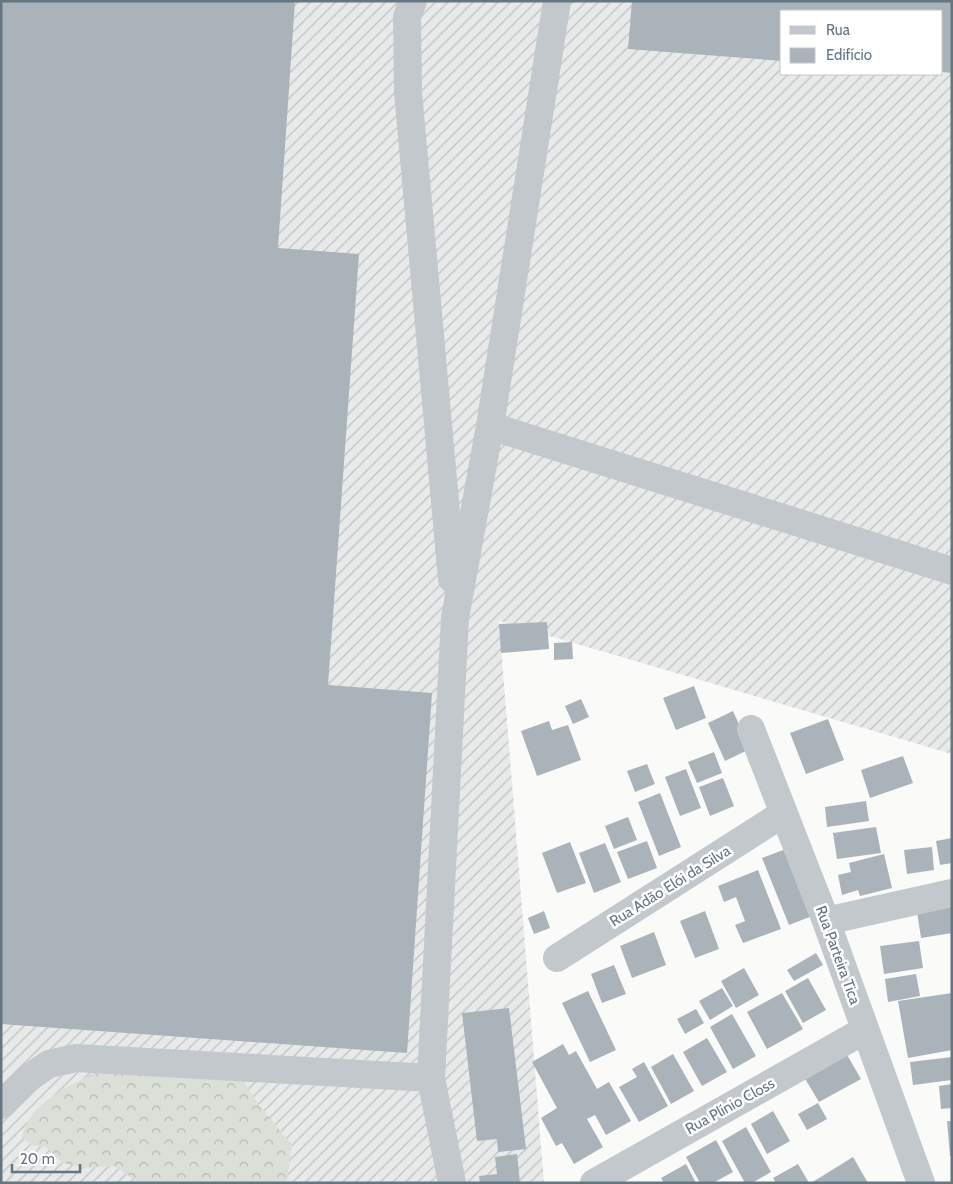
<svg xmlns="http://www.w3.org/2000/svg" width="953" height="1184" viewBox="0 0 953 1184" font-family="Cabin,sans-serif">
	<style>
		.industrial { fill: url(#industrial-furrows); fill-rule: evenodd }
		.forest { fill: url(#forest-crowns) }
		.building { fill: #aab3b9 }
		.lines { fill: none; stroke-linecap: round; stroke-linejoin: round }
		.minor { stroke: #c3c8cc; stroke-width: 28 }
		.labels { text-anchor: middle; stroke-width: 5; stroke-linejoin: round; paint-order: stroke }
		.street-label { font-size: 15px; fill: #657683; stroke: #fff }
	</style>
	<defs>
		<pattern id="industrial-furrows" width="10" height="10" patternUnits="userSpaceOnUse" patternTransform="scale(1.25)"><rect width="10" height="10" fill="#e8e9e9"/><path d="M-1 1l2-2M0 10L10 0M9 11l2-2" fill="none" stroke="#c0c1c2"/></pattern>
		<pattern id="forest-crowns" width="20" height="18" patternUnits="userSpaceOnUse" patternTransform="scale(1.25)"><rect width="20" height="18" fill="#dadfd7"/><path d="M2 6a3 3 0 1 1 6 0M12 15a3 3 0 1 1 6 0" fill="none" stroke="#b4b9b4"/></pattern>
	</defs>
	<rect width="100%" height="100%" fill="#fafaf8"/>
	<path class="industrial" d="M1 1H952V754L499 621 544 1183H1ZM782 11H942V74H782Z"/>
	<path class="forest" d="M100 1070 242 1079 259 1105 292 1145 287 1182 140 1183 114 1166 88 1168 63 1163 46 1147 31 1145 22 1137C29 1102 71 1085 100 1070Z"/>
	<path class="building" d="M1 1H295L278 248 359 254 328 685 432 693 407 1053 1 1024Z
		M632 1H952V73L942 72V11H782V61L628 49Z
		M547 622 549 649 501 653 499 624Z
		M572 642 573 659 554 660V643Z
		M694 686 706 718 676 730 663 698Z
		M581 699 589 717 573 724 565 706Z
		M733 711 750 749 725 761 708 723Z
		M828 719 844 760 806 774 790 733Z
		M549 721 552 730 568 725 581 760 537 776 521 731Z
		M714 752 722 773 697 783 688 762Z
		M903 756 913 783 870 798 861 770Z
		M647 764 655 784 635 792 627 771Z
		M686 769 701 808 680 816 665 777Z
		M723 778 734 806 710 816 699 787Z
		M660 793 681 847 659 856 638 802Z
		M866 801 869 821 827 827 825 807Z
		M628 817 637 840 614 849 605 826Z
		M876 827 881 853 837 859 833 833Z
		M952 838V863L940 865 936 841Z
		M647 841 657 868 628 879 617 852Z
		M570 842 586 883 557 893 542 853Z
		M605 843 621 882 594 893 579 853Z
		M932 847 934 870 907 874 904 850Z
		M786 849 812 916 789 925 762 858Z
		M884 854 892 888 860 896 858 890 842 895 838 875 851 872 849 863Z
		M758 870 781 929 743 943 735 925 745 921 736 897 724 902 718 886Z
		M952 900V933L921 938 916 905Z
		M544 911 550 928 534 934 528 918Z
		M705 911 719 949 695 958 680 921Z
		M654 932 666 965 632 978 620 946Z
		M919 941 923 968 884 974 880 946Z
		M816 953 823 965 794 981 787 970Z
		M614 965 626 994 602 1003 591 974Z
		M744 968 759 995 736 1008 721 981Z
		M916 974 920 996 888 1002 885 979Z
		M808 978 826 1010 803 1023 785 991Z
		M722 988 733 1006 710 1020 699 1001Z
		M588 991 616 1050 590 1062 562 1003Z
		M782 993 803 1029 767 1049 747 1012Z
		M952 993V1050L908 1058 898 1001Z
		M509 1008 526 1149 498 1152 497 1139 477 1141 462 1013Z
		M696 1009 704 1023 685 1034 677 1019Z
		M732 1014 756 1056 733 1069 710 1027Z
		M707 1038 727 1072 702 1086 683 1052Z
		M563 1044 569 1055 576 1051 597 1089 609 1082 631 1121 606 1135 595 1115 587 1119 603 1147 574 1164 562 1143 556 1146 541 1118 557 1108 532 1062Z
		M846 1053 861 1079 819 1102 804 1077Z
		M673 1054 694 1091 671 1104 651 1067Z
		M952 1057V1080L913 1085 910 1062Z
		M644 1062 668 1106 639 1122 619 1087 637 1077 632 1069Z
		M952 1084V1108L941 1109 939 1086Z
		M818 1103 827 1119 807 1130 798 1114Z
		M773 1111 790 1141 767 1154 751 1124Z
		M947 1121H952V1156H950Z
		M746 1127 771 1172 752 1183H745L722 1141Z
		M716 1140 733 1172 713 1183H700L686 1157Z
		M517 1154 520 1183H480L479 1176 497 1174 495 1157Z
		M853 1157 868 1183H811Z
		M686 1164 696 1183H664L661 1178Z
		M798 1164 809 1183H776L773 1178Z"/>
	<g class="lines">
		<path class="minor" d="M413 1 407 17 408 92 452 579
			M490 426 952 571
			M751 729 826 921 921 1183
			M826 921 952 893
			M557 958 784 813
			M1 1105 30 1077 49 1064 76 1058 431 1078
			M452 1183 431 1078 455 618 490 426 557 1
			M594 1183 865 1030"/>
	</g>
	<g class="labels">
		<g class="street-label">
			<text transform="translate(670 886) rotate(-32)" y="5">Rua Adão Elói da Silva</text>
			<text transform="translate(838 955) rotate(70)" y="5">Rua Parteira Tica</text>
			<text transform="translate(730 1106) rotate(-29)" y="5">Rua Plínio Closs</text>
		</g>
	</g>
	<rect width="953" height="1184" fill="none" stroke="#657683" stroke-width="5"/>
	<rect x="780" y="10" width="162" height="65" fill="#ffffff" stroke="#c1c8cd"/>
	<rect x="790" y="26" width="25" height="8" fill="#c3c8cc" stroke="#c1c8cd"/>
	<text x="826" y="35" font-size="15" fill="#657683">Rua</text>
	<rect x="790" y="48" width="25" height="15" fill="#aab3b9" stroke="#c1c8cd"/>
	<text x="826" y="60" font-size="15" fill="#657683">Edifício</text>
	<path d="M12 1164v8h68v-8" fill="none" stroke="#657683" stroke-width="2.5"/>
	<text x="20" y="1164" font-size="15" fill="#657683" stroke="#ffffff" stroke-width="4" paint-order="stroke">20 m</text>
</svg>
